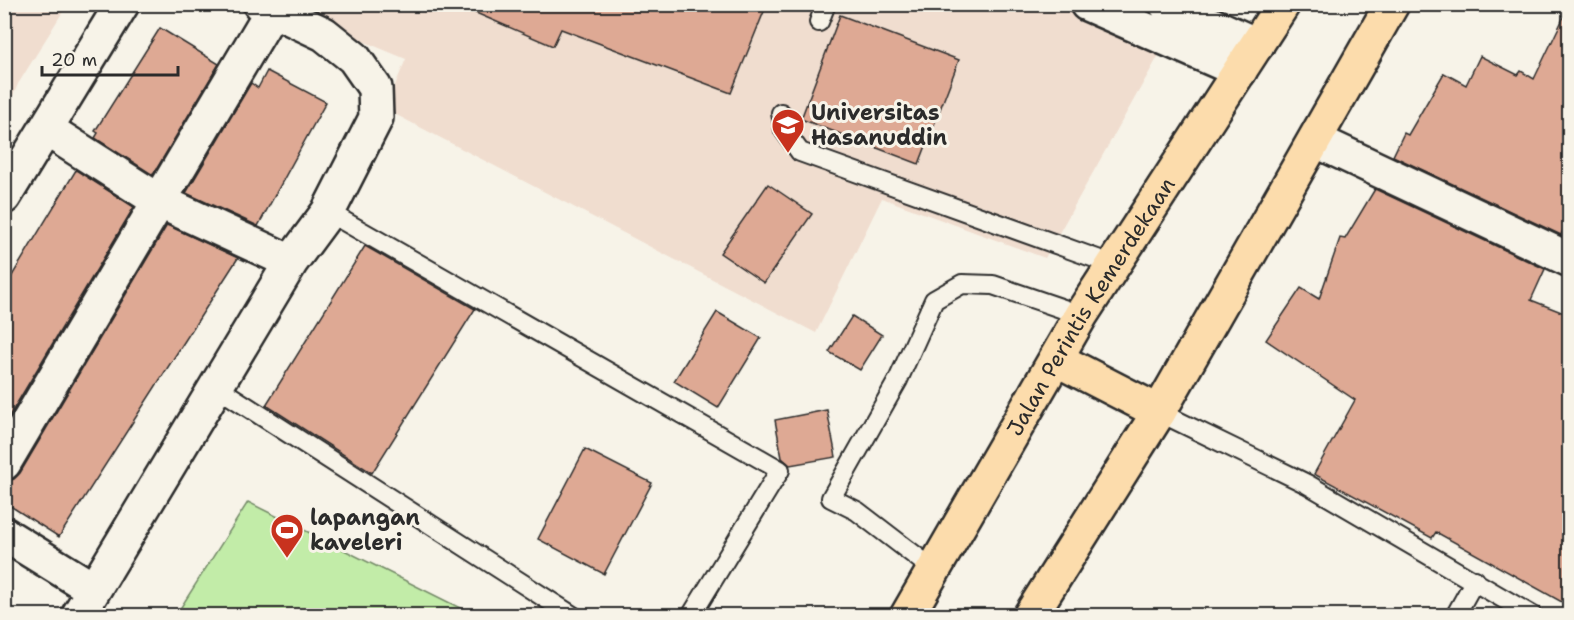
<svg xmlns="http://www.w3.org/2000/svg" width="1574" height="620" viewBox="0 0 1574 620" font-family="'Shantell Sans',sans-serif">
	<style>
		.built { fill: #f0ddcf }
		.green { fill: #c2eca8; stroke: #768c6a; stroke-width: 1.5 }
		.building { fill: #dea994; stroke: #2b2b2b; stroke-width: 1.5 }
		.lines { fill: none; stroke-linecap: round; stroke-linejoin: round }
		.lane-casing { stroke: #2b2b2b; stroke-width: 22 }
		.street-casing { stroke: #2b2b2b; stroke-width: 38 }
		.secondary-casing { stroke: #2b2b2b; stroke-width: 38 }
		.highway-casing { stroke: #2b2b2b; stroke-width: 38 }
		.lane { stroke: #f7f3e8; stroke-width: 18 }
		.street { stroke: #f7f3e8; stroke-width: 33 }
		.secondary { stroke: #f7f3e8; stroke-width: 33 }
		.highway { stroke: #fcdcac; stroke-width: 33 }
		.labels { text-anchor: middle; stroke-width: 6; stroke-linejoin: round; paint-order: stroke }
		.poi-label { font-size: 22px; font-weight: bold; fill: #2b2b2b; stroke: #f7f3e8; text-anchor: start }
		.street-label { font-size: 22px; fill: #2b2b2b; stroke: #f7f3e8 }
	</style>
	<rect width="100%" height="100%" fill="#f7f3e8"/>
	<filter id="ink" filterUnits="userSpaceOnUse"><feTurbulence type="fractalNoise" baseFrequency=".0167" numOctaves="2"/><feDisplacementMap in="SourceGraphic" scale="12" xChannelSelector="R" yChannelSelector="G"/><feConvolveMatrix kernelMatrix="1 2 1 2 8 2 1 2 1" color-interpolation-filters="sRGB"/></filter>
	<g filter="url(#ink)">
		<path class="built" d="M5 4 67 5 18 84 5 115Z
			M276 5H1187L1045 258 882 198 816 333 385 109 406 59Z"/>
		<path class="green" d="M248 502 474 615H176Z"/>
		<path class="building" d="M455 4H767L731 93 561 29 553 46Z
			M1569 6V217L1561 235 1393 156 1404 133 1408 135 1444 73 1466 85 1480 56 1518 75 1521 71 1534 79Z
			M840 15 959 60 919 164 801 119Z
			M160 28 219 64 153 175 95 138 98 133 95 131Z
			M267 71 326 102 258 226 186 193 251 83 258 88Z
			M76 170 134 207 4 425V289Z
			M768 184 812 214 764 283 720 253Z
			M1375 189 1545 269 1531 300 1569 315V606L1436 532 1432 538 1314 474 1355 400 1266 340 1301 288 1319 299 1340 238 1345 239Z
			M167 225 238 258 59 537 4 502V482L14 479 20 473Z
			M365 246 475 309 372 473 266 405Z
			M717 312 761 338 718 408 674 381Z
			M852 316 882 335 860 370 829 352Z
			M827 410 836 457 790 465 782 458 775 420Z
			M585 449 652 483 604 574 538 539Z"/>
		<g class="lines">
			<g class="lane-casing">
				<path id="lane" d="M819 22 826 4
					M781 113 784 130 800 152 1114 265
					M328 212 780 470 691 616
					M215 386 573 616
					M1159 412 1307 484 1533 616
					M934 570 857 511 831 498 898 380 934 300 962 284 993 285 1081 315
					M1455 616 1475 580"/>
			</g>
			<g class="street-casing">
				<path id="street" d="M48 130 159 201 291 262
					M1315 140 1570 260
					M4 197 122 4
					M4 463 273 9
					M4 534 93 589
					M78 616 291 262 328 212 376 118 375 88 354 58 324 34 260 4"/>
			</g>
			<g class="secondary-casing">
				<path id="secondary" d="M1087 4 1240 71
					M1166 4 1257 45"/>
			</g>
			<g class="highway-casing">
				<g id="highway">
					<path d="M1056 359 1159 412"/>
					<path id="s1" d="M907 616 1081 315 1283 4"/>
					<path d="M1030 616 1159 412 1392 4"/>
				</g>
			</g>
			<use href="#lane" class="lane"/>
			<use href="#street" class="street"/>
			<use href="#secondary" class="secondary"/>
			<use href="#highway" class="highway"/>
		</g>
	</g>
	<defs>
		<g id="university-pin" transform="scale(1.725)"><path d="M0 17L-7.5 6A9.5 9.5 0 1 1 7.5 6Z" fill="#c8321e" stroke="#f7f3e8"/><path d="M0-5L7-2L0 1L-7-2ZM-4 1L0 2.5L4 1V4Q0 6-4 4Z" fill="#fff"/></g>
		<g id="stadium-pin" transform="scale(1.725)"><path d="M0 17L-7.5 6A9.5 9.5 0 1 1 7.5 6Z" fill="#c8321e" stroke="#f7f3e8"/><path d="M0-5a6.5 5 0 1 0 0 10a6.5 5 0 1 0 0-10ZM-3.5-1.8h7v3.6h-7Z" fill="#fff"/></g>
	</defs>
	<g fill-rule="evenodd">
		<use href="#university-pin" x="788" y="125"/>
		<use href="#stadium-pin" x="287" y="530"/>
	</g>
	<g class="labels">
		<g class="poi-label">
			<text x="811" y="120">Universitas<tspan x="811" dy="25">Hasanuddin</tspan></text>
			<text x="310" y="525">lapangan<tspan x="310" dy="25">kaveleri</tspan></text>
		</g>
		<g class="street-label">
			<text dy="8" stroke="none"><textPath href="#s1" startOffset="360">Jalan Perintis Kemerdekaan</textPath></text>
		</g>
	</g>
	<rect width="1574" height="620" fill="none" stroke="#f7f3e8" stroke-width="24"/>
	<rect x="12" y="12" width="1550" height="596" fill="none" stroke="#2b2b2b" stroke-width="2" filter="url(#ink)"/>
	<path d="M42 66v9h136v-9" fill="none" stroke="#2b2b2b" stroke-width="3"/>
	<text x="51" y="66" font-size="18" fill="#2b2b2b" stroke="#f7f3e8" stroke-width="4.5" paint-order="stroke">20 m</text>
</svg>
